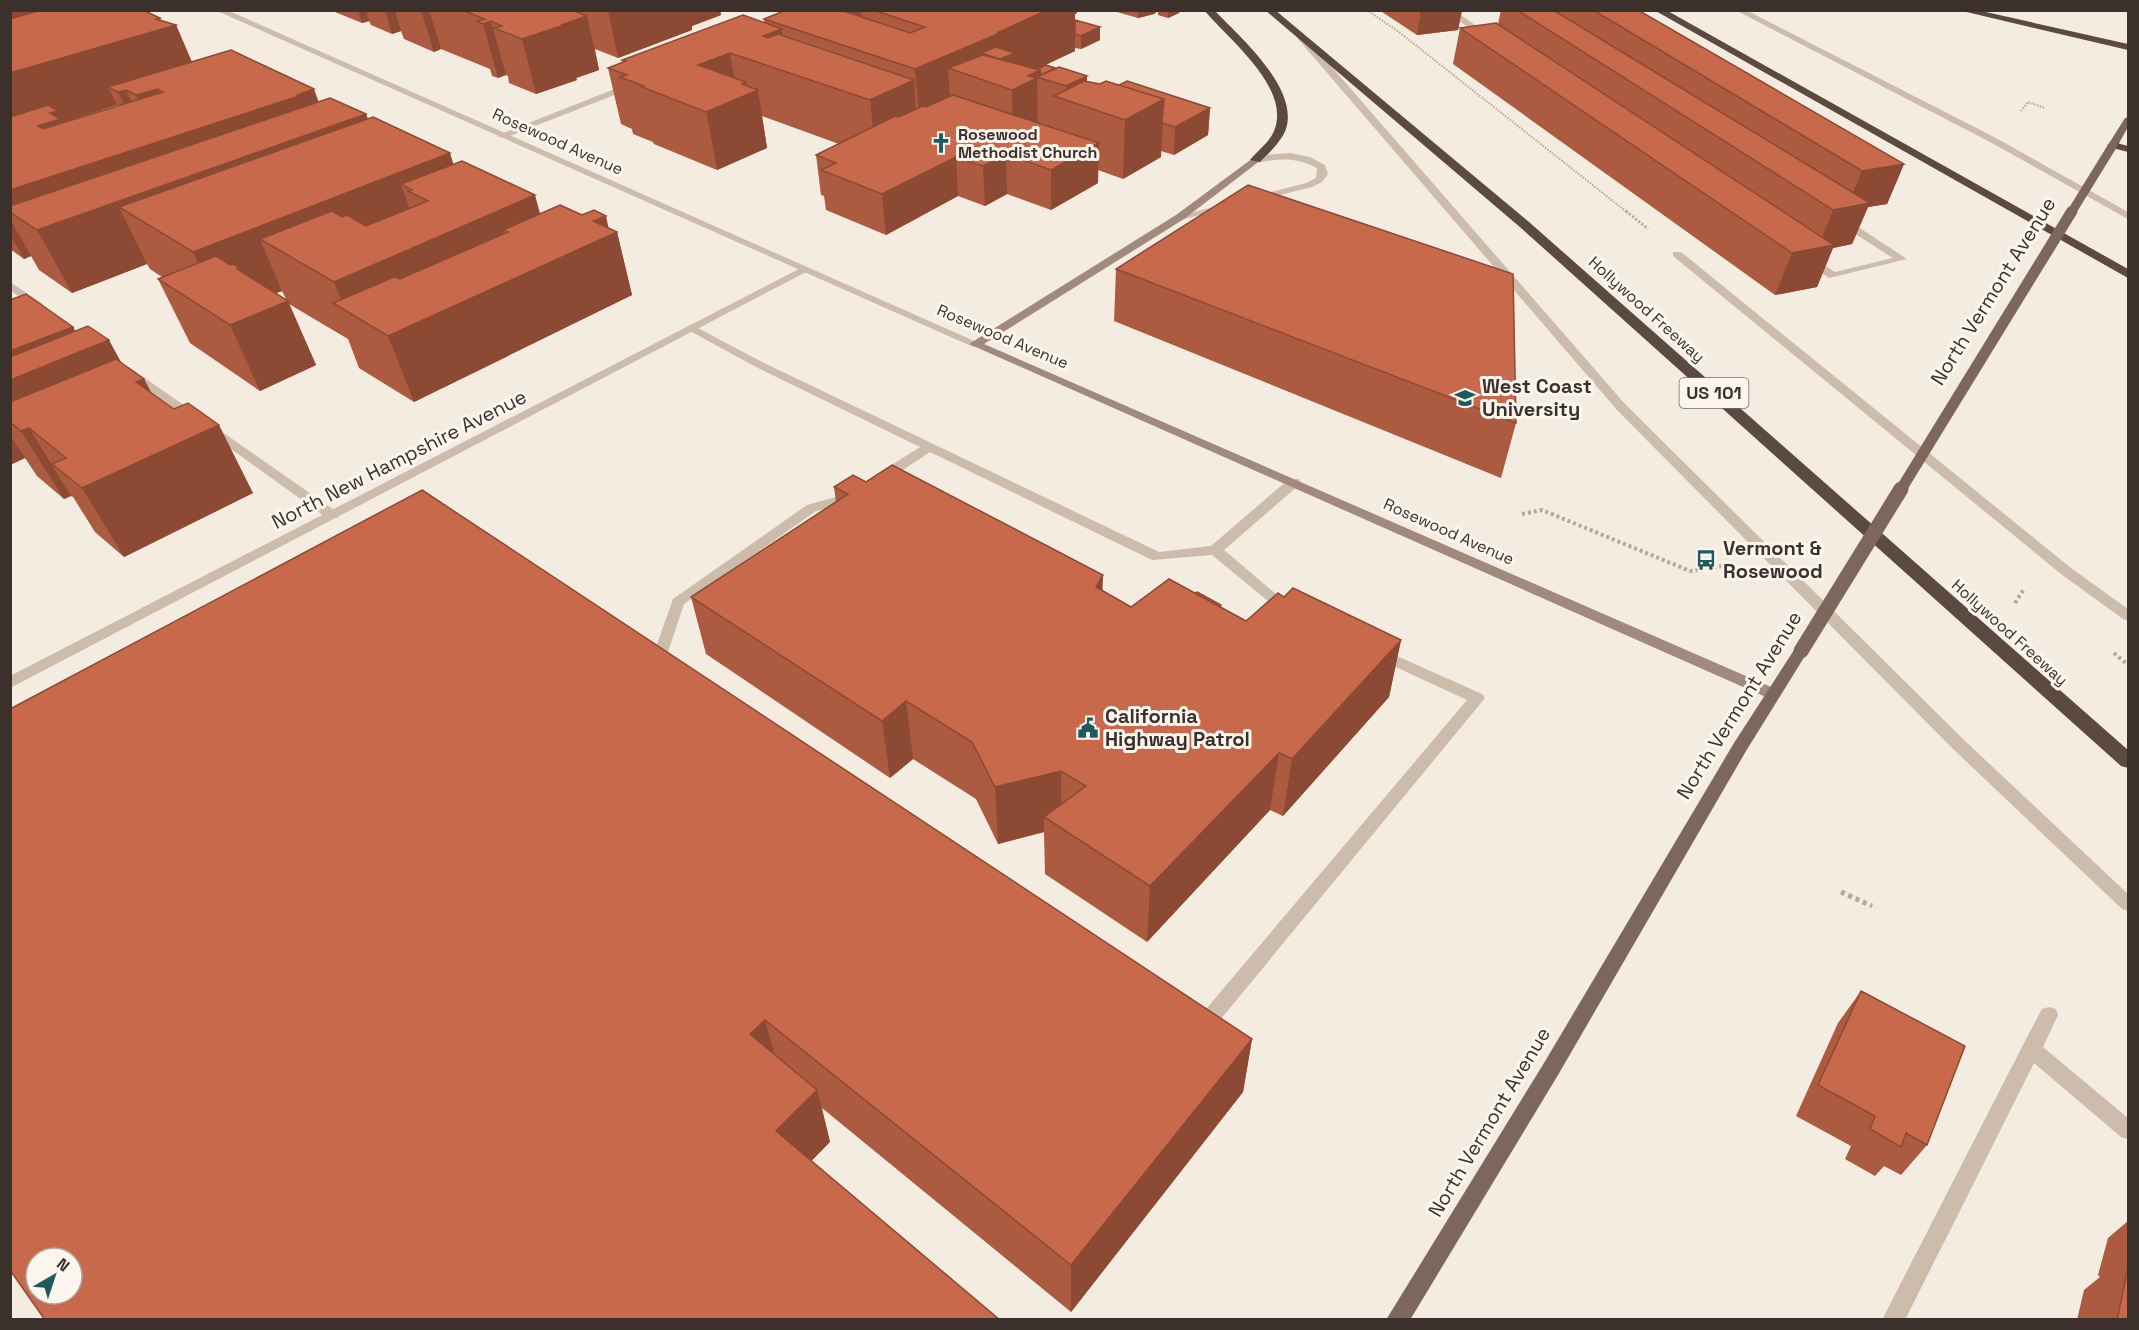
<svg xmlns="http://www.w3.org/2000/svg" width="2139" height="1330" viewBox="0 0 2139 1330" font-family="'Space Grotesk',sans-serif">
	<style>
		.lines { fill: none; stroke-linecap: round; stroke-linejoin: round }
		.path-far3 { stroke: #b9a596; stroke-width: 2; stroke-dasharray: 1.5 1.5; stroke-linecap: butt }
		.path-far2 { stroke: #b9a596; stroke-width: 3; stroke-dasharray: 2 2; stroke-linecap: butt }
		.path-far1 { stroke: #b9a596; stroke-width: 4; stroke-dasharray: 3 3; stroke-linecap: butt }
		.path { stroke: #b9a596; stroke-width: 5; stroke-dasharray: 4 4; stroke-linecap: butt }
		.service { fill: #cdbbac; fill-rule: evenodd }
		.minor { fill: #cdbbac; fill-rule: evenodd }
		.tertiary { fill: #cdbbac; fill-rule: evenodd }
		.secondary { fill: #a18a7d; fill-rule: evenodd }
		.primary { fill: #7d675c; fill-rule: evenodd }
		.motorway { fill: #5c4a42; fill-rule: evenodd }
		.primary-bridge-far2 { stroke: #7d675c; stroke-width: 9 }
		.primary-bridge-far1 { stroke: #7d675c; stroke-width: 11 }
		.primary-bridge { stroke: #7d675c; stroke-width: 15 }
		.wall { fill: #ac5a40; fill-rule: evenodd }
		.shaded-wall { fill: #8c4a34; fill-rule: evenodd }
		.building { fill: #c8694b; stroke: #8c4a34; stroke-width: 1.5; fill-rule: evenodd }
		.labels { text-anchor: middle; stroke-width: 6; stroke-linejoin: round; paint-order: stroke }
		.far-poi-label { font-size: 16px; font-weight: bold; fill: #3b302b; stroke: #fbf5ee; text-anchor: start }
		.far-street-label { font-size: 16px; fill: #3b302b; stroke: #fbf5ee }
		.shield { fill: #fbf5ee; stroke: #756b66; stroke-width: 1.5 }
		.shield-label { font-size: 18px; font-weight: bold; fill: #3b302b }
		.street-label { font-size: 20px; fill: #3b302b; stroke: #fbf5ee }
		.poi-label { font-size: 20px; font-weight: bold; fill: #3b302b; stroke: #fbf5ee; text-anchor: start }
	</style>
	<rect width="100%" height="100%" fill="#f4ebe1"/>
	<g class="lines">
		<path class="path-far3" d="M1367 10 1399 32 1628 213
			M2021 111 2028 102 2045 108"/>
		<path class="path-far2" d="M1626 211 1648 229"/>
		<path class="path-far1" d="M1522 514 1542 510 1690 571 1722 566
			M2015 603 2024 589
			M2114 653 2126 663"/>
		<path class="path" d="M1841 892 1872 906"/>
		<path class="service" d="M1444 10H1454L1492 37 1485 39Z
			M1735 10H1746L1996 138 2128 212V219L1990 142Z
			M1298 35H1304L1625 404 1963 739 2128 894V911L2122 909 1951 747 1617 410 1298 39Z
			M1842 218 1846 219 1907 259 1829 278 1804 261V257H1812L1835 272 1893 258 1838 223 1837 221Z
			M1673 252H1681L2071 568 2128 609V621L2123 619 2061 574 1673 256Z
			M10 282 43 304V308H35L10 290Z
			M694 326 764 363 1159 552 1211 546 1289 479H1299L1300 482 1299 485 1224 550 1296 611 1294 614H1284L1212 555 1152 560 930 452 886 481H876L875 478 876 475 920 447 756 367 690 331 688 329Z
			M129 367 337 512 339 515 337 518H327L125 373 123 371Z
			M854 492 861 496 852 503 816 511 684 604 665 661 668 665 660 670 652 668 650 664 673 599 807 505Z
			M1379 648 1482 694 1485 698 1216 1025C1205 1029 1193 1022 1189 1012L1191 1006 1198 1004 1207 1008 1467 700 1374 657 1372 653 1374 649Z
			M2049 1007 2056 1009 2058 1015 2043 1047 2128 1118V1139L2121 1137 2034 1063 1905 1320H1882L2024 1043 2042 1009Z"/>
		<path class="minor" d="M632 82 636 85 635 87 504 138 496 136Z
			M1290 153 1310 157 1325 165 1328 174 1322 182 1312 187 1180 220 1175 217 1306 183 1316 178 1317 168C1297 157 1278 158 1256 163L1251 160 1265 155Z
			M801 268 810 270 10 688V676Z"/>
		<path class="tertiary" d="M215 10H227L981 344 975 347 971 346Z"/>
		<path class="secondary" d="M1253 158 1261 160 1184 219 984 344 1778 690 1781 694 1778 698H1768L969 344 1176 215Z"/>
		<path class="primary" d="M2128 117V127L2118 145 2110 147 2108 145 2125 118Z
			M1801 646 1808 651 1746 751 1558 1075 1410 1320H1386L1544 1063 1734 743 1796 647Z"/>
		<path class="motorway" d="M1204 10H1214C1240 37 1299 88 1286 129 1281 142 1269 153 1260 162L1250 160C1258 150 1269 143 1274 131 1292 88 1228 39 1204 10Z
			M1265 10H1275L1529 222 2128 750V768L2121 766 1521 228Z
			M1654 10H1666L2128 269V278Z
			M1958 10H1977L2128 44V50Z
			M2113 142 2128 146V152L2109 147 2107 145Z"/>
		<path class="primary-bridge-far2" d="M2071 213 2113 145"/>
		<path class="primary-bridge-far1" d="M1900 491 2072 211"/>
		<path class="primary-bridge" d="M1801 651 1901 489"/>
	</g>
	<path class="wall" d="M10 10 161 20 176 25 192 62 319 101 366 114 368 119 453 164 540 214 609 228 617 232 632 295 414 402 359 368 348 339 289 304 316 365 260 391 190 343 158 279 162 277 150 269 147 264 72 293 39 270 31 256 24 259 10 249ZM117 105V106L64 122ZM282 291 286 299 276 293Z
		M330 10H720L721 15 692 26V30L618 58 595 49 599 70 576 78 577 80 536 94 509 83 508 76 506 75 498 78 492 76 490 69 441 49 434 52 404 39 401 31 392 34 371 25 369 21 362 23Z
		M786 10H1077V13L1075 14V20L1100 40 1081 49 1075 48V51L1037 69 1055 68 1087 76V82L1100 84 1119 85 1210 108 1208 135 1174 155 1161 151V157L1123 179 1098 170V183L1051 210 1007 194 985 206 958 196 886 235 826 210 824 196 821 195 816 155 839 144 762 116 767 148 717 170 654 144 653 142 633 134 632 129 621 124 608 68 623 62 622 60 764 22V19Z
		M1110 10H1180L1179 13 1168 18 1158 15V11L1154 14 1138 18Z
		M1379 10H1462L1458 30 1417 35Z
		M1468 10H1486L1470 12Z
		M1501 10H1638L1904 164 1887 204 1868 207 1852 244 1833 248 1817 287 1775 295 1453 64 1460 28 1498 24Z
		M1116 269 1516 423 1501 478 1114 321Z
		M10 300 73 327 75 331 144 379 151 393 253 493 124 557 95 532 73 497 71 496 64 499 37 476 25 458 10 465Z
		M866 482 1102 590 1131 607 1195 593 1221 605V607L1246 621 1284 597 1401 640 1389 697 1283 816 1270 810 1147 942 1045 874 1044 832 998 844 976 799 913 759 890 778 706 654 691 597 836 502 834 487Z
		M422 490 1252 1039 1243 1092 1071 1312 822 1108 830 1142 45 1320Z
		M1861 991 1927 1145 1901 1175 1884 1166 1875 1176 1845 1159 1851 1146 1796 1116 1838 1023Z
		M2128 1221V1320H2077L2084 1290 2100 1277 2098 1275 2108 1238Z"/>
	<path class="shaded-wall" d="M10 10H107L156 19 160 18 164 28 176 25 199 79 158 89 179 135 314 89 328 128 366 114 386 173 119 207 147 264 72 293 37 230 10 212ZM108 87 118 92 144 146 86 165 64 122 117 105ZM126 90 136 95 158 142 151 144Z
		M358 10H366L369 21 362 23Z
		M385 10H395L401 31 392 34Z
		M421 10H429L441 49 434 52Z
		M608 10H720L721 15 692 26V30L618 58Z
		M851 10H861L865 52 846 12Z
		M1047 10H1077V13L1075 14V51L1015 79 1028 76 1040 70 1041 78 1037 77 1038 135 1013 148 1012 90 1000 59 981 53 982 80 948 68 951 111 920 125 915 69Z
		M1138 10H1158L1154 14 1138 18Z
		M1168 10H1180L1179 13 1168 18Z
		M1421 10H1462L1458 30 1417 35Z
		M587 16 599 70 576 78 577 80 536 94 522 39Z
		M491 21 506 75 498 78 483 24Z
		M1100 27V40L1081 49V36Z
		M782 29 788 72 763 36Z
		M730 53 738 99 742 84 746 82 748 94 758 90 767 148 717 170 698 65Z
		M1087 76V107L1066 100V86Z
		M914 80 918 137 876 158 870 100Z
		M1164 99 1161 157 1123 179 1125 120Z
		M1210 108 1208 135 1174 155 1175 127Z
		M1099 143 1098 183 1051 210V170Z
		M450 153 469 213 428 201 412 190 401 184 418 234 260 239 282 291 255 302 288 301 316 365 260 391 230 325 223 315 193 252Z
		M1006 154 1007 194 985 206 983 166Z
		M956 157 958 196 886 235 882 194Z
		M1904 164 1887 204 1868 207 1852 244 1833 248 1817 287 1775 295 1792 253 1818 248 1833 210 1847 207 1862 171Z
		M535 195 552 257 503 230 516 274 345 310 334 282Z
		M606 216 610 235 617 232 632 295 414 402 388 336 593 221Z
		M10 219 31 256 24 259 10 235Z
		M73 327 86 350 109 340 145 406 29 428 71 496 64 499 21 431 10 422V351Z
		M144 379 179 444 219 425 253 493 124 557 82 488 136 382Z
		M10 435 25 458 10 465Z
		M1103 575 1101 632 1096 587Z
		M1401 640 1389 697 1283 816 1292 759Z
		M906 701 913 759 890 778 882 721Z
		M1279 753 1270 810 1147 942 1150 886Z
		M1061 771V828L1044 817V832L998 844 995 787Z
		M765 1020 780 1074 750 1034Z
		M1252 1039 1243 1092 1071 1312V1265Z
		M817 1090 830 1142 791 1182 776 1131Z"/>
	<path class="building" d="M10 10H21L10 13Z
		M41 10H143L160 18 156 19 176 25 10 73V19Z
		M462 10H572L587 16 561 25H564L522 39 494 28 502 26 491 21 483 24 477 21 485 19Z
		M786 10H851L846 12 910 33 925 27 873 10H1047L997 33H1000L915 69 764 19Z
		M1517 10H1553L1870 203 1833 210Z
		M1593 10H1638L1904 164 1862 171Z
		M743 15 782 29 763 36 768 38 778 34 914 80 870 100 730 53 698 65 746 82 742 84 758 90 706 112 642 87 644 86 620 77 627 75 608 68 626 61 622 60Z
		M1075 20 1100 27 1081 36 1075 34Z
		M1496 23 1834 245 1792 253 1460 28Z
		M996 47 1015 53 1000 59 981 53Z
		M231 50 314 89 297 95 299 96 10 190V117L48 105 58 111 50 113 60 119 38 126 43 129 163 92 158 89 136 95 126 90 118 92 108 87Z
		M983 55 1040 70 1028 76 1037 78 1012 90 948 68Z
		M1046 65 1055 68 1041 75 1040 70 1037 69Z
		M1059 67 1087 76 1066 86 1037 77Z
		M1084 81 1100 84 1106 81 1164 99 1125 120 1054 96Z
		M1127 81 1210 108 1175 127 1162 123 1164 99 1119 85Z
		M953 95 1099 143 1051 170 1006 154 983 166 956 157 882 194 821 170 836 163 816 155 895 116 899 117 923 106 926 107Z
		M330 98 366 114 37 230 10 212V206Z
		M373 117 450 153 193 252 119 207Z
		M462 161 535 195 334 282 260 239 332 211 342 217 347 215 366 226 428 201 408 191 412 190 401 184Z
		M1248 185 1513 274 1516 423 1116 269Z
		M560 205 582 215 594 210 606 216 593 221 617 232 388 336 333 303 394 277 400 279 508 232 503 230Z
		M216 256 230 265 233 264 240 268 237 269 288 301 230 325 158 279Z
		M26 294 73 327 10 351V300Z
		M88 326 109 340 10 380V357Z
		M116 359 144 379 136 382 174 409 188 403 219 425 82 488 52 464 66 458 29 428 21 431 10 422V402Z
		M892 465 1103 575 1096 587 1131 607 1169 579 1246 621 1278 593 1284 597 1293 588 1401 640 1292 759 1279 753 1150 886 1044 817 1086 786 1061 771 995 787 972 742 906 701 882 721 691 597 848 494 834 487 853 475 866 482Z
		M422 490 1252 1039 1071 1265 765 1020 750 1034 817 1090 776 1131 1000 1320H45L10 1270V709ZM36 1258H72V1294H36Z
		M1197 592 1221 605 1220 607 1195 593Z
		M1861 991 1965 1046 1927 1145 1906 1133 1901 1147 1870 1129 1875 1116 1818 1085Z
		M2128 1267V1320H2117Z"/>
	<defs>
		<g id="church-bare" transform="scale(1.62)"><path d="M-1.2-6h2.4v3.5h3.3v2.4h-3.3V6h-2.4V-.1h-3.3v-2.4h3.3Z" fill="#1f5a5e" stroke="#fbf5ee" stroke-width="2.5" paint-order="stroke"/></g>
		<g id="school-bare" transform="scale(1.62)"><path d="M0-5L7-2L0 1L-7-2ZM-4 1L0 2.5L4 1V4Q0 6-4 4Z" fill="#1f5a5e" stroke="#fbf5ee" stroke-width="2.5" paint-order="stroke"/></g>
		<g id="bus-bare" transform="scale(1.62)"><path d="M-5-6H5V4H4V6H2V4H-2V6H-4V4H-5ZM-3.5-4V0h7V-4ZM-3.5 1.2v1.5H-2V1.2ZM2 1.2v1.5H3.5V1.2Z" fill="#1f5a5e" stroke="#fbf5ee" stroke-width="2.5" paint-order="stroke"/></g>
		<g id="civic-bare" transform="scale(1.62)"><path d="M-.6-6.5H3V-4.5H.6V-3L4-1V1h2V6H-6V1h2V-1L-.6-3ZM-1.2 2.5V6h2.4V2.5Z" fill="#1f5a5e" stroke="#fbf5ee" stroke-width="2.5" paint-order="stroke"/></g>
	</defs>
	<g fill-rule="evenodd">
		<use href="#church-bare" x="941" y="143"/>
		<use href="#school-bare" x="1465" y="398"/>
		<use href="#bus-bare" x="1706" y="560"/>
		<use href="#civic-bare" x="1088" y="728"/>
	</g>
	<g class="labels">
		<g class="far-poi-label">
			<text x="958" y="140">Rosewood<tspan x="958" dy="18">Methodist Church</tspan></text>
		</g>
		<g class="far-street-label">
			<text transform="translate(558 141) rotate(24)" y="6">Rosewood Avenue</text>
			<text transform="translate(1647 309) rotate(42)" y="6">Hollywood Freeway</text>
			<text transform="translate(1003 336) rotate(23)" y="6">Rosewood Avenue</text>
			<text transform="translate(1449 531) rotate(24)" y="6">Rosewood Avenue</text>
			<text transform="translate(2010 632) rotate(42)" y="6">Hollywood Freeway</text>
		</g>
		<rect class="shield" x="1679.5" y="378" width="69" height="30" rx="4.5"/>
		<g class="shield-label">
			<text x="1714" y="399">US 101</text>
		</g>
		<g class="street-label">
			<text transform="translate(1993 291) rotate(-58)" y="7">North Vermont Avenue</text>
			<text transform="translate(399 459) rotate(-27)" y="7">North New Hampshire Avenue</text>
			<text transform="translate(1739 705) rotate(-58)" y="7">North Vermont Avenue</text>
			<text transform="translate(1489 1122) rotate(-59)" y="7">North Vermont Avenue</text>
		</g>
		<g class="poi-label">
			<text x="1482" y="393">West Coast<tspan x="1482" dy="23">University</tspan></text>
			<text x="1723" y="555">Vermont &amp;<tspan x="1723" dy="23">Rosewood</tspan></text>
			<text x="1105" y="723">California<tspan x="1105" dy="23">Highway Patrol</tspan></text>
		</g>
	</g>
	<rect width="2139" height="1330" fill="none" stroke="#3b302b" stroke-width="24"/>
	<g transform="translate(54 1276) rotate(39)"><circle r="28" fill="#fbf5ee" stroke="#aea6a0" stroke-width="1.5"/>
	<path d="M0-4.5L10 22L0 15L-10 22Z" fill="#1f5a5e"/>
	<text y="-9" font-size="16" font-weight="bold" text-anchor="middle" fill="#3b302b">N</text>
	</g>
</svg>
